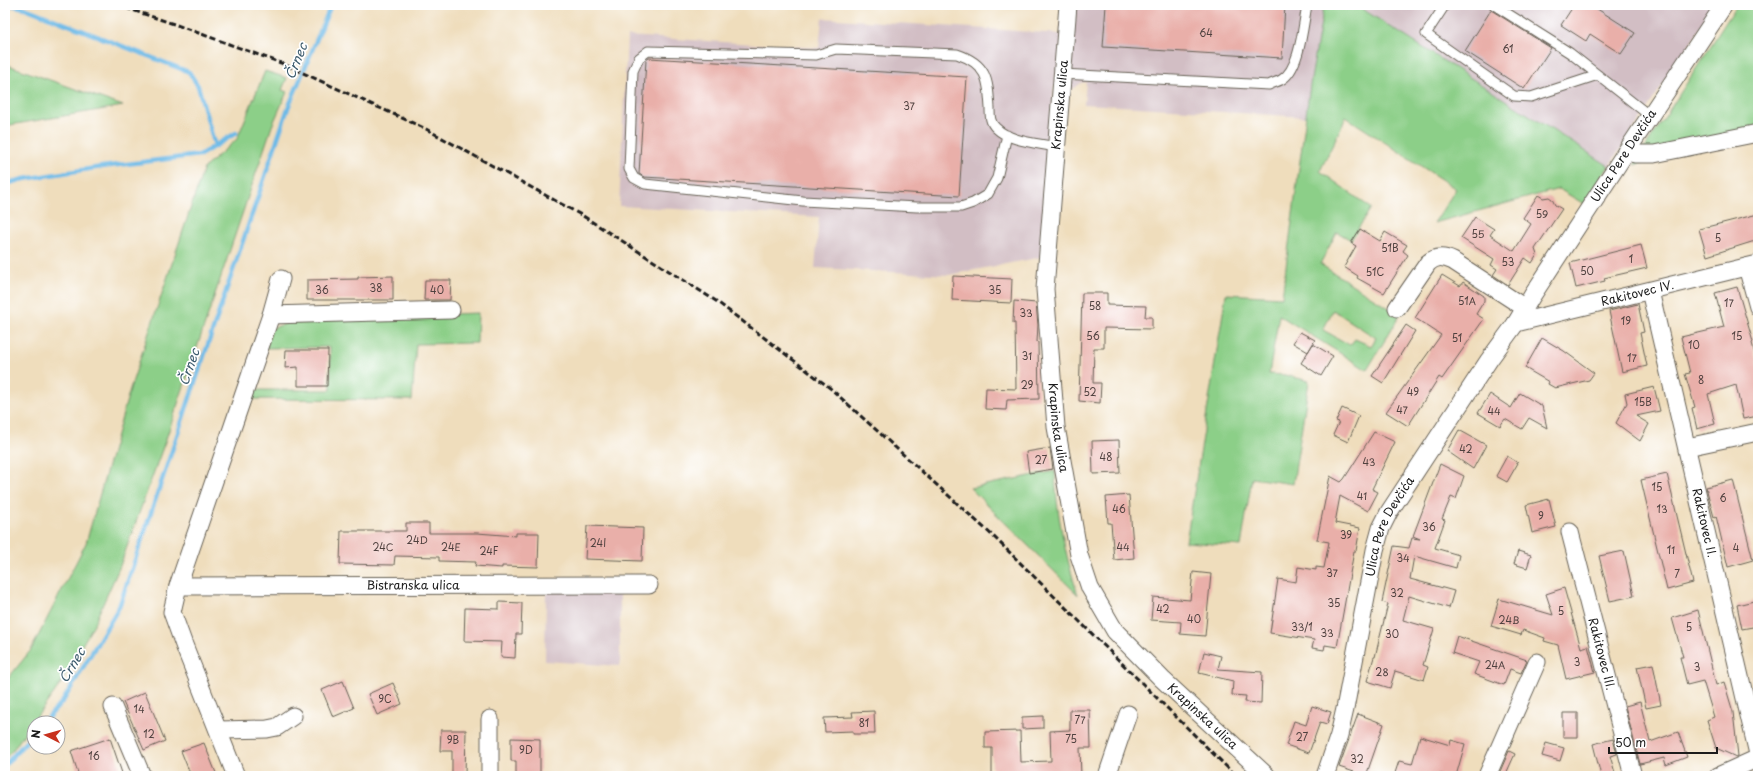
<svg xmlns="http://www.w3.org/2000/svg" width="1763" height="781" viewBox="0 0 1763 781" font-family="'Playpen Sans',sans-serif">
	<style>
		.industrial { fill: #d2bec4 }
		.green { fill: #8ccf88; stroke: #547652; fill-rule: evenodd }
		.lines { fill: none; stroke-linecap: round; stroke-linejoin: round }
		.stream { stroke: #6dbae7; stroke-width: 4.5 }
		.building { fill: #e9afa9 }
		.service-casing { stroke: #666054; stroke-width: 11 }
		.minor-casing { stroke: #666054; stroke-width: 19 }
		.service { stroke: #fff; stroke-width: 9 }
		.minor { stroke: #fff; stroke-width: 17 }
		.rail { stroke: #1c1c1c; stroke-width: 3; stroke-dasharray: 6 3; stroke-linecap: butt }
		.labels { text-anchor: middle; stroke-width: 3.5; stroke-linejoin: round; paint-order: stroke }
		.number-label { font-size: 10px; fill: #4f413f }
		.street-label { font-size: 12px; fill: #1c1c1c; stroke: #fff }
		.water-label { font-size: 13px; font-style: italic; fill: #3c5b6d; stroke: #fff }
	</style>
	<rect width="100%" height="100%" fill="#fff"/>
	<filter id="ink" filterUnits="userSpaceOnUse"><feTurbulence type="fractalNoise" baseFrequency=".025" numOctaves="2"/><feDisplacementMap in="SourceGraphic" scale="8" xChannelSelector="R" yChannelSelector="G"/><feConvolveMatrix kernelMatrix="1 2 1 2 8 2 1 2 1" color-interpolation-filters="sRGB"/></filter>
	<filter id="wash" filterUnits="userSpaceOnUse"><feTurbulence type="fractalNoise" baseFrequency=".012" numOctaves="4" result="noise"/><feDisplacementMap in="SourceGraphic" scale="16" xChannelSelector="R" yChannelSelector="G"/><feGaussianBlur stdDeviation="0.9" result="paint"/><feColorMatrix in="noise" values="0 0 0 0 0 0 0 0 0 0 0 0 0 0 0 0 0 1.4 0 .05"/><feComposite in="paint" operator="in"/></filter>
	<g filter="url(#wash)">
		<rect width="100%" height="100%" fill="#efddbc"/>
		<path class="industrial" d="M1062 5H1324L1310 85 1307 117 1084 104 1086 82 1081 83 1073 89 1054 86 1042 257 949 275 815 268 819 217 619 206 627 36 819 48 822 18 1061 34Z
			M1356 5H1716L1609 166Z
			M546 591H620V666L545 661Z"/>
		<path class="green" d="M1324 5H1356L1609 166 1584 204 1559 189 1434 223 1456 189 1346 117 1320 171 1371 208 1351 240 1337 232 1320 264 1400 315 1367 370 1279 315 1269 374 1285 375 1309 381 1293 484 1252 478 1241 546 1186 542 1226 294 1282 297 1310 85ZM1333 310 1376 338 1371 346 1355 339 1350 345 1323 330Z
			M1737 5H1758V130L1634 165Z
			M5 64 123 106 10 125 5 127Z
			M265 71 287 78 282 90 287 92 272 126 167 436 120 566 94 624 59 686 12 751 5 758V682L31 650 86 543 130 389 204 168 237 139Z
			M478 313 477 343 416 344 412 400 248 399 251 390H331L330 347 266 348 272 328 298 320Z
			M1055 471C1056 513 1065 554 1078 595L970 488Z"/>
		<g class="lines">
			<path class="stream" d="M11 5 25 8 189 72 198 86 215 146
				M5 184 24 179 102 167 200 155 236 133
				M43 723 63 701 119 607 288 108 331 5
				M5 765 34 733"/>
		</g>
		<g id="blocks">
			<path class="building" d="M1106 5H1285L1282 58 1103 47Z
				M1574 5H1591L1635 33 1621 54 1590 34 1586 41 1561 25Z
				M1491 10 1551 48 1524 89 1465 51Z
				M649 58 967 77 959 196 644 177 639 174 646 60Z
				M1538 195 1543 198 1549 197 1552 199 1555 205 1562 209 1535 249 1537 255 1532 263 1525 258 1508 285 1493 275 1497 269 1491 265 1494 259 1461 238 1475 217 1494 229 1490 235 1514 251 1531 224 1523 218Z
				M1758 214V240L1707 256 1699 229Z
				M1360 229 1380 241 1385 232 1407 245 1403 251 1408 255 1384 293 1357 278 1358 276 1344 267 1356 246 1351 243Z
				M1641 245 1647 268 1604 278 1605 281 1576 288 1570 263Z
				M1442 275 1460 286 1463 282 1484 296V301L1476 314 1484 319 1442 379 1439 377 1408 426 1386 412 1441 335 1415 318Z
				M393 276V300H307V280L358 279V277Z
				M953 276 1012 279 1011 303 952 300Z
				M425 280H451L450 300H424Z
				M1737 287 1753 342 1752 343 1758 367V416L1743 419 1736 385 1708 394 1715 424 1697 429 1692 408 1695 407 1685 374 1690 373 1681 337 1724 327 1715 293Z
				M1082 293H1107V305L1146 306 1145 317H1152V329L1104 328V348H1094L1093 383H1101L1100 403 1079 401Z
				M1014 301 1036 303 1038 325 1037 342H1038L1039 399 1007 400 1006 410 985 409 986 388 1016 389 1015 323H1013Z
				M1638 304 1644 332 1640 333 1647 366 1622 372 1609 311Z
				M1406 325 1415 331 1383 383 1372 376Z
				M1300 332 1315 340 1308 352 1293 343Z
				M1542 338 1564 351 1594 373 1589 380 1555 388 1548 384 1549 382 1525 368Z
				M1313 344 1333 356 1321 376 1301 363Z
				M286 350H328L327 386H298V367L285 368Z
				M1654 387 1660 411 1636 416 1649 424 1640 441 1616 423 1627 403 1625 394Z
				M1520 393 1542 406 1547 428 1529 418 1522 429 1505 419 1500 426 1478 413 1490 394 1511 408Z
				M1342 408 1359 416 1348 442 1333 435 1339 422 1336 421Z
				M1459 430 1486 445 1473 469 1447 451Z
				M1374 432 1395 442 1372 489 1378 492 1368 511 1340 496 1335 523 1360 528 1356 551H1354L1337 647 1325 645 1324 650 1312 648 1314 640 1270 633 1278 579 1296 582 1298 567 1316 570V567L1324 568 1329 542 1317 540 1330 476 1341 482 1344 479Z
				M1119 440 1120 473 1093 474 1092 441Z
				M1050 448 1053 469 1029 473 1026 452Z
				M1507 456 1518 463 1507 482 1496 476Z
				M1440 464 1464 476 1456 499 1451 497 1442 519 1445 520 1435 548 1459 555 1456 568 1414 556 1410 579 1454 591 1449 608 1409 596 1403 620 1434 629 1423 665 1428 667 1424 680 1395 671 1390 688 1367 681 1374 657H1375L1388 604 1382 602 1394 546 1409 548 1412 538 1420 539 1413 536Z
				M1667 474 1693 583 1667 590 1641 480Z
				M1733 480 1753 560 1728 567 1716 516 1714 517 1706 487Z
				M1129 495 1134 558 1114 560 1111 523H1108L1106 497Z
				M1549 499 1556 527 1532 533 1526 505Z
				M406 523H429V533H477L516 536V533H539L538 567 502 566V568L475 566 476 562 439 561V557L395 556 394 565 340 564 341 531H406Z
				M587 526 643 528 642 561 585 559Z
				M1518 551 1531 555 1527 568 1514 564Z
				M1624 551 1634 596 1610 601 1599 556Z
				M1193 572 1211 574 1205 636 1180 634 1181 622 1151 620 1153 597 1190 600Z
				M1564 588 1581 648 1588 646 1595 672 1566 679 1558 645 1544 641 1545 638 1523 630 1521 635 1491 626 1499 599 1553 615 1546 594Z
				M1758 600V626L1742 629 1737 605Z
				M499 602 522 603 521 634H516L515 658 501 657 502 642 464 641 465 608 499 609Z
				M1698 610 1716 685 1724 682 1733 712 1738 756 1736 757 1716 748 1707 720 1714 717 1703 681 1687 685 1680 657H1683L1672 618Z
				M1457 636 1527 660 1521 673 1510 669 1504 685 1474 674 1479 662 1452 653Z
				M1204 652 1221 656 1218 669 1262 672 1261 703 1245 702 1246 696 1232 695 1233 681 1199 673Z
				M1653 664 1661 705 1646 708 1637 667Z
				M343 681 354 708 333 717 322 690Z
				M393 683 402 704 377 715 368 694Z
				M145 692 165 741 144 750 123 702Z
				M1640 702 1650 742 1678 732 1687 757 1666 765 1664 758 1640 764 1625 706Z
				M1312 706 1331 712 1327 724 1320 722 1309 753 1286 745 1294 721 1306 725Z
				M1070 710H1090L1091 748H1080L1081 776H992V748H985V732L1020 731 1021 762 1051 761 1050 731 1070 730Z
				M874 711 875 734H853V731L825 732 824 718 853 717 852 712Z
				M1563 713H1578V737H1563Z
				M1358 714 1384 724 1366 776 1339 767Z
				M1043 716V728L1022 729V717Z
				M441 730H466L465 776H452V751H440Z
				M1420 736 1450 745 1451 740 1465 744 1456 776 1440 774V776H1394L1399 761 1412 764Z
				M110 738 123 776H79L71 751Z
				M511 738 540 739V776H516V761H511Z
				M1613 739 1617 754 1610 756 1616 776H1601L1593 744Z
				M204 743 216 773 208 776H191L181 751Z
				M1546 743 1564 748 1560 761 1542 756Z
				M1509 751 1515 754 1505 776H1498Z"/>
		</g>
	</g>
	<g filter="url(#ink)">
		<use href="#blocks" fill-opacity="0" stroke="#666054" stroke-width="1"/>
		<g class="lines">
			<g class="service-casing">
				<path id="service" d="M1445 5 1426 34 1514 96 1531 97 1598 75
					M1494 5 1570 53 1650 116
					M1062 74 1269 85C1272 83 1277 82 1281 80 1300 70 1303 25 1307 5
					M1007 135 997 178 988 194 973 203 961 207H917L803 201 645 184 634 178 629 169 633 71 639 58 648 51 816 55 836 49 957 54C987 64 988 79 990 108 990 116 990 123 996 128 1010 142 1038 143 1056 147"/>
			</g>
			<g class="minor-casing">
				<g id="minor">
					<path id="s1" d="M1068 5 1045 289 1056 427 1079 555 1090 588 1115 631 1162 679 1267 776"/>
					<path d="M1626 152 1635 154H1654L1758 133"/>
					<path d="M1747 267 1758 307"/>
					<path id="s2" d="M1650 291 1758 754"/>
					<path d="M1397 308 1428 263C1436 256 1443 256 1453 261L1525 308"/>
					<path d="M271 315 451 310"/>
					<path id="s3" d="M1516 323 1758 264"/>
					<path d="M1687 447 1758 432"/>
					<path id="s4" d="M1570 532 1633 776"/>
					<path id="s5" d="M178 586 649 585"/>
					<path d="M113 707 142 776"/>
					<path d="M490 719V776"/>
					<path d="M219 730 267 729 277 727 293 716"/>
					<path d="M236 776 184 645 172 612 178 586 271 315 281 279"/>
					<path d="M1107 776 1128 714"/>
					<path id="s6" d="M1325 776 1339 735 1345 709 1375 550 1381 528 1389 512 1489 360 1516 323 1532 296 1626 152 1724 5"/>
					<path d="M1487 776 1537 662"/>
					<path d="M1718 776 1758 758"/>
				</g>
			</g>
			<use href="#service" class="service"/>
			<use href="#minor" class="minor"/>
			<path class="rail" d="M117 5 174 24 281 63 426 129 583 216 716 301 830 388 993 536 1236 776"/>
		</g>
	</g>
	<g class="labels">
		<g class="number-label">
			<text x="1206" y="37">64</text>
			<text x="1508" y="53">61</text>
			<text x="909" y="110">37</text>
			<text x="1542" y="218">59</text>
			<text x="1478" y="238">55</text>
			<text x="1718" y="242">5</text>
			<text x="1390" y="252">51B</text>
			<text x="1631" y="263">1</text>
			<text x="1508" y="266">53</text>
			<text x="1587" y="275">50</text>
			<text x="1375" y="276">51C</text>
			<text x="376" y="292">38</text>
			<text x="322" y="294">36</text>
			<text x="437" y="294">40</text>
			<text x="995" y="294">35</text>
			<text x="1467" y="305">51A</text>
			<text x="1729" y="307">17</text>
			<text x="1095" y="310">58</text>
			<text x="1026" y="317">33</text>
			<text x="1626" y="325">19</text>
			<text x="1093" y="340">56</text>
			<text x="1737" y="340">15</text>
			<text x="1457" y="342">51</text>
			<text x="1694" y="349">10</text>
			<text x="1027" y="360">31</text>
			<text x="1632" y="362">17</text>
			<text x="1701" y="384">8</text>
			<text x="1027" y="389">29</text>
			<text x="1090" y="396">52</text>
			<text x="1413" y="396">49</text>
			<text x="1643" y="406">15B</text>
			<text x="1402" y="414">47</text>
			<text x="1494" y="415">44</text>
			<text x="1466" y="453">42</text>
			<text x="1106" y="461">48</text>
			<text x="1041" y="464">27</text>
			<text x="1369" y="466">43</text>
			<text x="1657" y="491">15</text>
			<text x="1362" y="500">41</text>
			<text x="1723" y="502">6</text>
			<text x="1119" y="513">46</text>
			<text x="1662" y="513">13</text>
			<text x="1541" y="520">9</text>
			<text x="1429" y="531">36</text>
			<text x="1346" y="539">39</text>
			<text x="417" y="544">24D</text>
			<text x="598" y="547">24I</text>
			<text x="383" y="551">24C</text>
			<text x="451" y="551">24E</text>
			<text x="1123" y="551">44</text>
			<text x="1736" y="552">4</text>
			<text x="1671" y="554">11</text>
			<text x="489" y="555">24F</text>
			<text x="1403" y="562">34</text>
			<text x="1332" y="577">37</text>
			<text x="1677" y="578">7</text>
			<text x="1397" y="597">32</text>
			<text x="1334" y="607">35</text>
			<text x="1163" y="613">42</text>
			<text x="1561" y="615">5</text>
			<text x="1194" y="623">40</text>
			<text x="1509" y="624">24B</text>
			<text x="1302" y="631">33/1</text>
			<text x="1689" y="631">5</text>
			<text x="1327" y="637">33</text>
			<text x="1392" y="638">30</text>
			<text x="1577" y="666">3</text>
			<text x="1495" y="669">24A</text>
			<text x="1697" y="671">3</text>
			<text x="1382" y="676">28</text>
			<text x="385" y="703">9C</text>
			<text x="139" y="713">14</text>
			<text x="1080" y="724">77</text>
			<text x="864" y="727">81</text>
			<text x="149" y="738">12</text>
			<text x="1302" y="741">27</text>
			<text x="1071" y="743">75</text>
			<text x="453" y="744">9B</text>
			<text x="526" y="754">9D</text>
			<text x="94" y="760">16</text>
			<text x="1357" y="763">32</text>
		</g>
		<g class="street-label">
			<text transform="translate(1060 105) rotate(-85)" y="4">Krapinska ulica</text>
			<text dy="4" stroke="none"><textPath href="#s6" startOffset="699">Ulica Pere Devčića</textPath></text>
			<text dy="4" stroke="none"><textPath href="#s3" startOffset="125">Rakitovec IV.</textPath></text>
			<text dy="4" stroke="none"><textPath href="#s1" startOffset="424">Krapinska ulica</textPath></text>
			<text dy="4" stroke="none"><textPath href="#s2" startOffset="238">Rakitovec II.</textPath></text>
			<text dy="4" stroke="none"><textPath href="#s6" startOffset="259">Ulica Pere Devčića</textPath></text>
			<text dy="4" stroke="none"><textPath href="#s5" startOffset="235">Bistranska ulica</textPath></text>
			<text dy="4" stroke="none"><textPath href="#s4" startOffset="126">Rakitovec III.</textPath></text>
			<text dy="4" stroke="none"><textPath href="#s1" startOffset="760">Krapinska ulica</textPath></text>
		</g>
		<g class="water-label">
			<text transform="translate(296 61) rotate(-68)" y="5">Črnec</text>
			<text transform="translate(189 367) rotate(-71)" y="5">Črnec</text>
			<text transform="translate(72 665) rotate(-59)" y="5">Črnec</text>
		</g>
	</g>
	<rect width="1763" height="781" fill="none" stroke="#fff" stroke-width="20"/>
	<g transform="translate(46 735) rotate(276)"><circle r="19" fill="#ffffff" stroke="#a4a4a4"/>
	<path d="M0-3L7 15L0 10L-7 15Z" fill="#c8321e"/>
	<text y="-6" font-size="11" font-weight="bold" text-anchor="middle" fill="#1c1c1c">N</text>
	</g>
	<path d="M1609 747v6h108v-6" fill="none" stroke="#1c1c1c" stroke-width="2"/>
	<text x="1615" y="747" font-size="12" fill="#1c1c1c" stroke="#ffffff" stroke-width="3" paint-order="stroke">50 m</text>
</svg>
